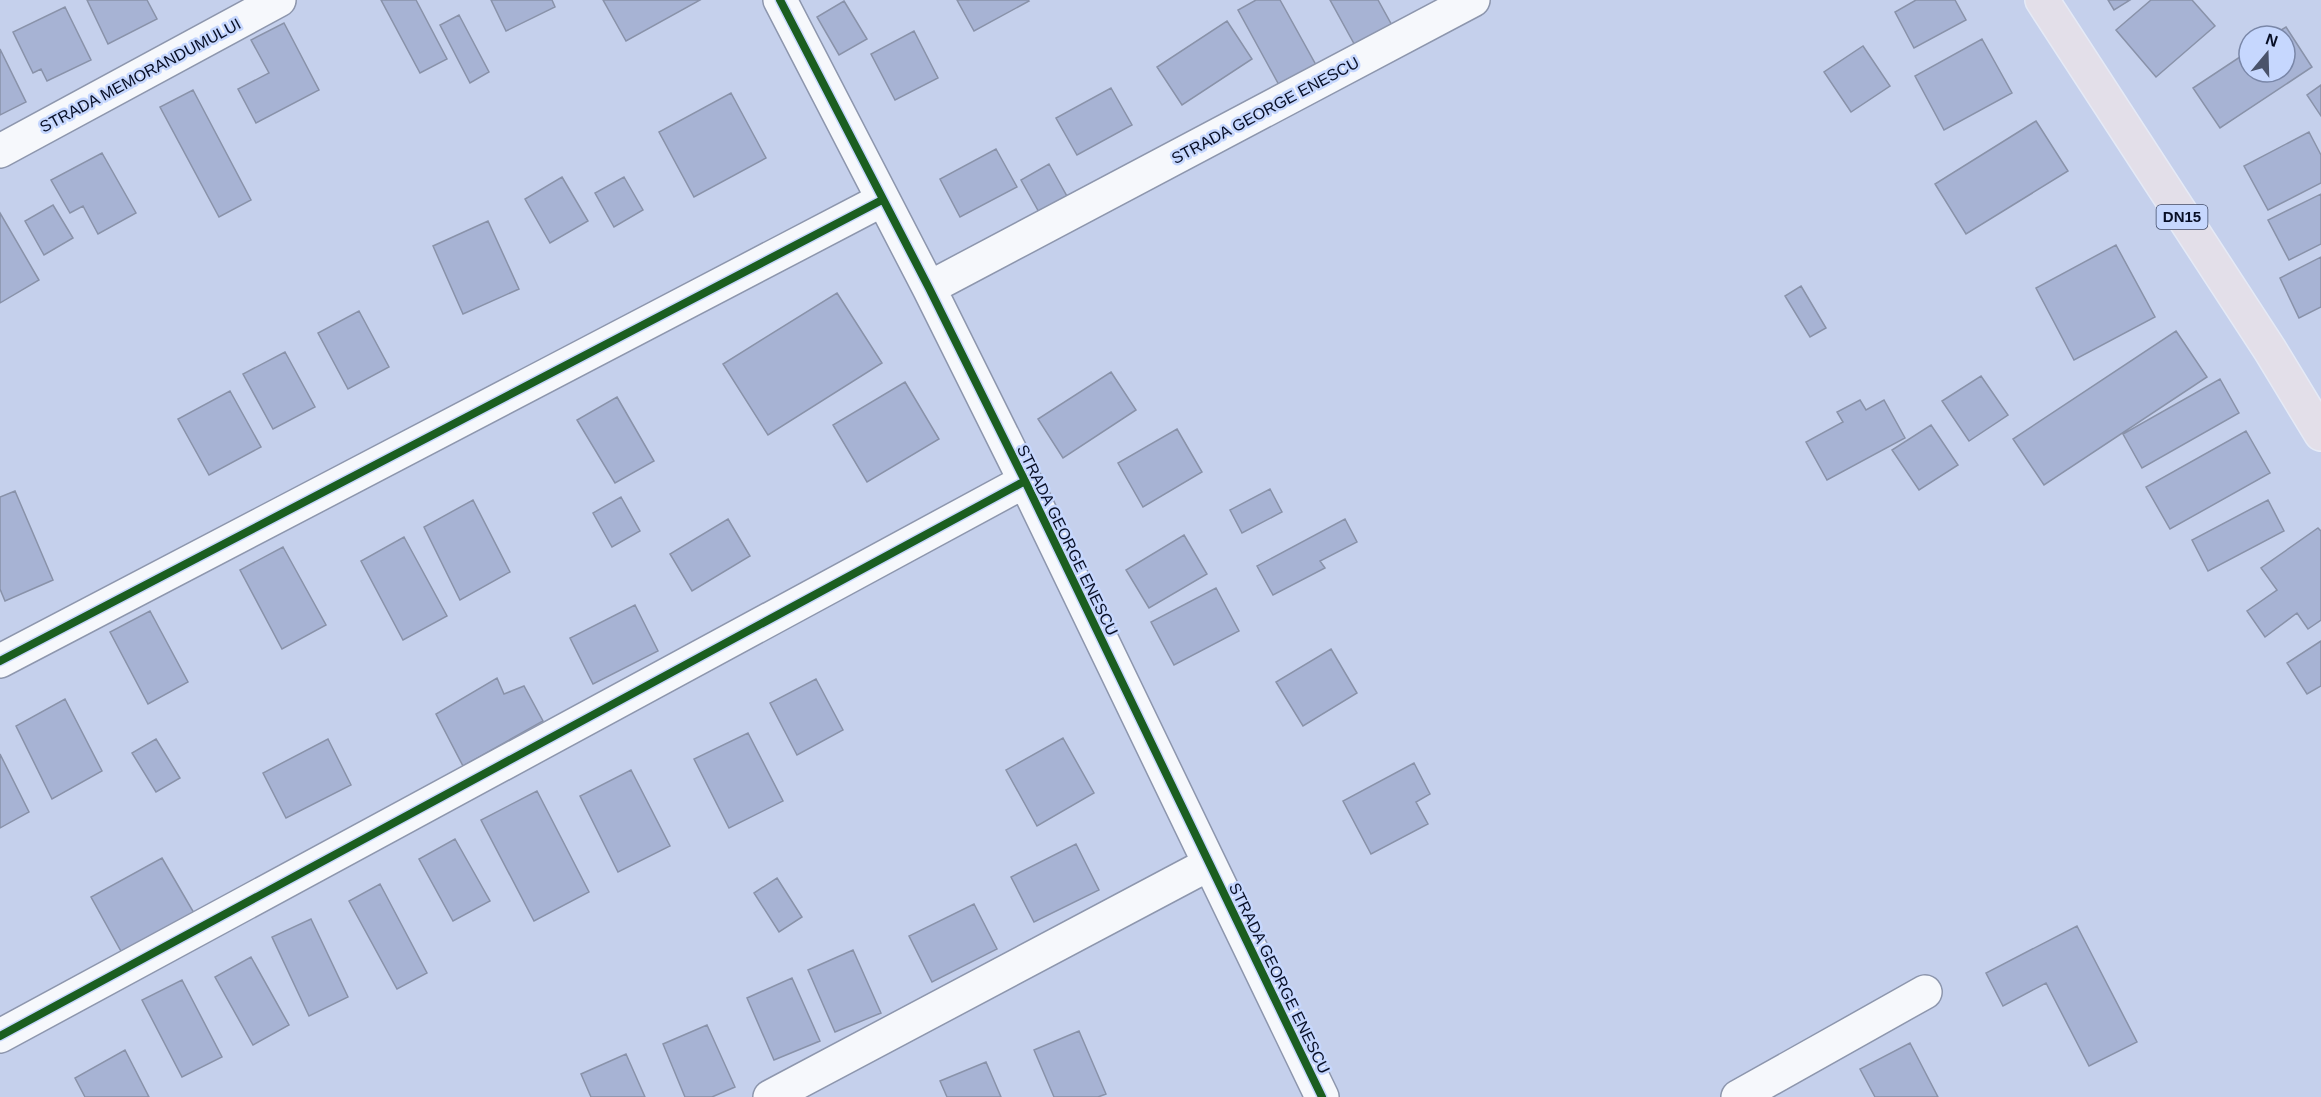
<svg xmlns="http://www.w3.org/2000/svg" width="2321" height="1097" viewBox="0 0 2321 1097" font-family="Arial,sans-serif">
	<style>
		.building { fill: #a7b3d4; stroke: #8992a9; stroke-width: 1.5 }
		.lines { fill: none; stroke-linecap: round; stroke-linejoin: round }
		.street-casing { stroke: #8d96ad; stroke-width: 36 }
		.primary-casing { stroke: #e5eaf6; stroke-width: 36 }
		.street { stroke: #f6f8fc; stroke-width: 33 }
		.primary { stroke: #e3dfe9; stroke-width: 33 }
		.cycleway-casing { stroke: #c6d7fe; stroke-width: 11 }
		.cycleway { stroke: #1b5e20; stroke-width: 8 }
		.labels { text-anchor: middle; stroke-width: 5; stroke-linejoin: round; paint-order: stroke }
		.shield { fill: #c6d7fe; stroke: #414b67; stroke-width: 1.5 }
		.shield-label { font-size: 15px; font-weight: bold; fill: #080f26 }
		.street-label { font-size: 16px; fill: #080f26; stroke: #c6d7fe }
	</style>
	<rect width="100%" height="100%" fill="#c5d0ec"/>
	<path class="building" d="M87 0H147L157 19 108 44Z
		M381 0H416L447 59 420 73Z
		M491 0H552L555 7 506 31Z
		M603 0H700L626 41Z
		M957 0H1028L1029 1 974 31Z
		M1256 0H1280L1316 65 1279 85 1238 10Z
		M1330 0H1378L1394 29 1357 49Z
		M1916 0H1955L1966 20 1914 48 1895 12Z
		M2108 0H2130L2114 10Z
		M2151 0H2192L2215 26 2156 77 2116 30Z
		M844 1 867 39 839 55 817 17Z
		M65 7 91 60 47 81 41 69 33 73 13 32Z
		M459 15 489 72 470 83 440 25Z
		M1227 21 1252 59 1182 105 1157 67Z
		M284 23 319 90 256 123 238 89 269 73 251 40Z
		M2286 27 2312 67 2220 128 2193 88 2249 51V72H2285V36H2271Z
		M914 31 938 78 895 100 871 54Z
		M1982 39 2012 93 1944 130 1915 76Z
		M1863 46 1890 86 1851 112 1824 72Z
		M0 49 26 102 0 115Z
		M2321 85V116L2307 95Z
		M1111 88 1132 125 1077 155 1056 118Z
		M193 90 251 200 219 217 160 107Z
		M731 93 766 158 694 197 659 132Z
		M2036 121 2068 171 1966 234 1935 184Z
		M2309 132 2321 155V183L2268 210 2244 166Z
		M996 149 1017 187 960 217 940 179Z
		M102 153 136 213 98 234 83 206 70 213 51 180Z
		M1049 164 1068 198 1040 214 1021 180Z
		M562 177 588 221 550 243 525 199Z
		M624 177 643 210 614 227 595 193Z
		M2321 194V244L2289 260 2268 220Z
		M53 205 73 238 44 255 25 221Z
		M0 213 39 280 0 303Z
		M488 221 519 289 463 314 433 246Z
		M2116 245 2155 317 2074 360 2036 288Z
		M2321 257V307L2299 318 2280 278Z
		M1801 286 1826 328 1810 337 1785 296Z
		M837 293 882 363 768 435 723 364Z
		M359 311 389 367 348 389 318 333Z
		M2176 331 2207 377 2044 485 2013 439Z
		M285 352 315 407 273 429 243 374Z
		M1111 372 1136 410 1063 458 1038 419Z
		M1981 376 2008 415 1969 441 1942 401Z
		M2220 379 2239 413 2142 468 2123 434Z
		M905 382 939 439 867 482 833 425Z
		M230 391 261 447 209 475 178 419Z
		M617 397 654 461 615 483 577 420Z
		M1860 400 1866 410 1884 400 1905 438 1827 480 1806 442 1843 422 1837 412Z
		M1931 425 1958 465 1919 490 1892 450Z
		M1177 429 1202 472 1143 507 1118 463Z
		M2246 431 2270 473 2170 529 2146 487Z
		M1270 489 1282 512 1242 533 1230 510Z
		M15 491 53 580 5 601 0 589V497Z
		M621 497 640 531 612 547 593 513Z
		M473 500 510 572 460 600 424 527Z
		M2268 500 2284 531 2208 571 2192 540Z
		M728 519 750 556 692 591 670 554Z
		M1345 519 1357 542 1320 561 1325 568 1273 595 1257 566Z
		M2318 528 2321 531V620L2308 629 2297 613 2265 637 2247 611 2277 590 2261 568Z
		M1184 535 1207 574 1149 608 1126 570Z
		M404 537 447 616 403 640 361 561Z
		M283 547 326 625 282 649 240 570Z
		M1216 588 1239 631 1174 665 1151 622Z
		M635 605 658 651 593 684 570 638Z
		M150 611 188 682 148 704 110 632Z
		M2321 641V686L2307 694 2287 663Z
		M1331 649 1357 693 1303 726 1276 682Z
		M497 678 504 694 524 686 543 721 463 766 436 714Z
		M816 679 843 730 797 755 770 703Z
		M65 699 102 771 52 799 16 726Z
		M748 733 783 801 729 828 694 759Z
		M1063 738 1094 793 1037 826 1006 770Z
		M156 739 180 778 156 792 132 753Z
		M328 739 351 785 286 818 263 773Z
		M0 754 29 812 0 828Z
		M1414 763 1430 794 1416 802 1428 824 1371 854 1343 801Z
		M631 770 670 846 618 872 580 796Z
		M537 791 589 892 534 921 481 820Z
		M455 839 490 901 453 921 419 859Z
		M1076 844 1099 890 1034 922 1011 877Z
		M162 858 194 913 122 953 91 897Z
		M777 878 802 917 779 932 754 893Z
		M380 884 427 973 397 989 349 901Z
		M974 904 997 949 932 982 909 936Z
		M311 919 348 997 309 1016 272 937Z
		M2077 926 2137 1042 2089 1066 2046 983 2003 1006 1986 973Z
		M853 950 881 1013 835 1032 808 970Z
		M251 957 289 1025 253 1045 215 977Z
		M792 978 820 1041 774 1060 747 998Z
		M182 980 222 1057 182 1077 142 1000Z
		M707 1025 735 1087 712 1097H685L663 1044Z
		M1079 1031 1106 1094 1098 1097H1054L1034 1050Z
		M1910 1043 1938 1097H1875L1860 1069Z
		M125 1050 149 1097H85L75 1078Z
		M626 1054 645 1097H591L581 1074Z
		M986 1062 1001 1097H947L940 1081Z"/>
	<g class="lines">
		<g class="street-casing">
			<path id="street" d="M780 0 929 288 1025 481 1322 1097
				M0 151 279 0
				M929 288 1473 0
				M0 661 882 200
				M0 1036 1025 481
				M770 1097 1209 864
				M1738 1097 1925 992"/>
		</g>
		<g class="primary-casing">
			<path id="primary" d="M2042 0 2270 350 2321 434"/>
		</g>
		<use href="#street" class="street"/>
		<use href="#primary" class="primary"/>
		<g class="cycleway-casing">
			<path id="cycleway" d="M780 0 929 288 1025 481 1322 1097
				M0 661 882 200
				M0 1036 1025 481"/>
		</g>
		<use href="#cycleway" class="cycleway"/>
	</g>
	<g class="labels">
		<rect class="shield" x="2156.5" y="205" width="51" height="24" rx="4.5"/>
		<g class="shield-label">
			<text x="2182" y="222">DN15</text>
		</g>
		<g class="street-label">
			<text transform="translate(140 75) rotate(-28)" y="6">STRADA MEMORANDUMULUI</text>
			<text transform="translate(1265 110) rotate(-28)" y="6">STRADA GEORGE ENESCU</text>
			<text transform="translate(1068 540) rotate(64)" y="6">STRADA GEORGE ENESCU</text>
			<text transform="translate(1280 978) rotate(64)" y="6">STRADA GEORGE ENESCU</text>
		</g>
	</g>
	<g transform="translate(2267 54) rotate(19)"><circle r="28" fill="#c6d7fe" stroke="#7a87a8" stroke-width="1.5"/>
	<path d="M0-4.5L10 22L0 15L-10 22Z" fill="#4a536b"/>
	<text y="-9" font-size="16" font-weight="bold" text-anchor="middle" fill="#080f26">N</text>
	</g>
</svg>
